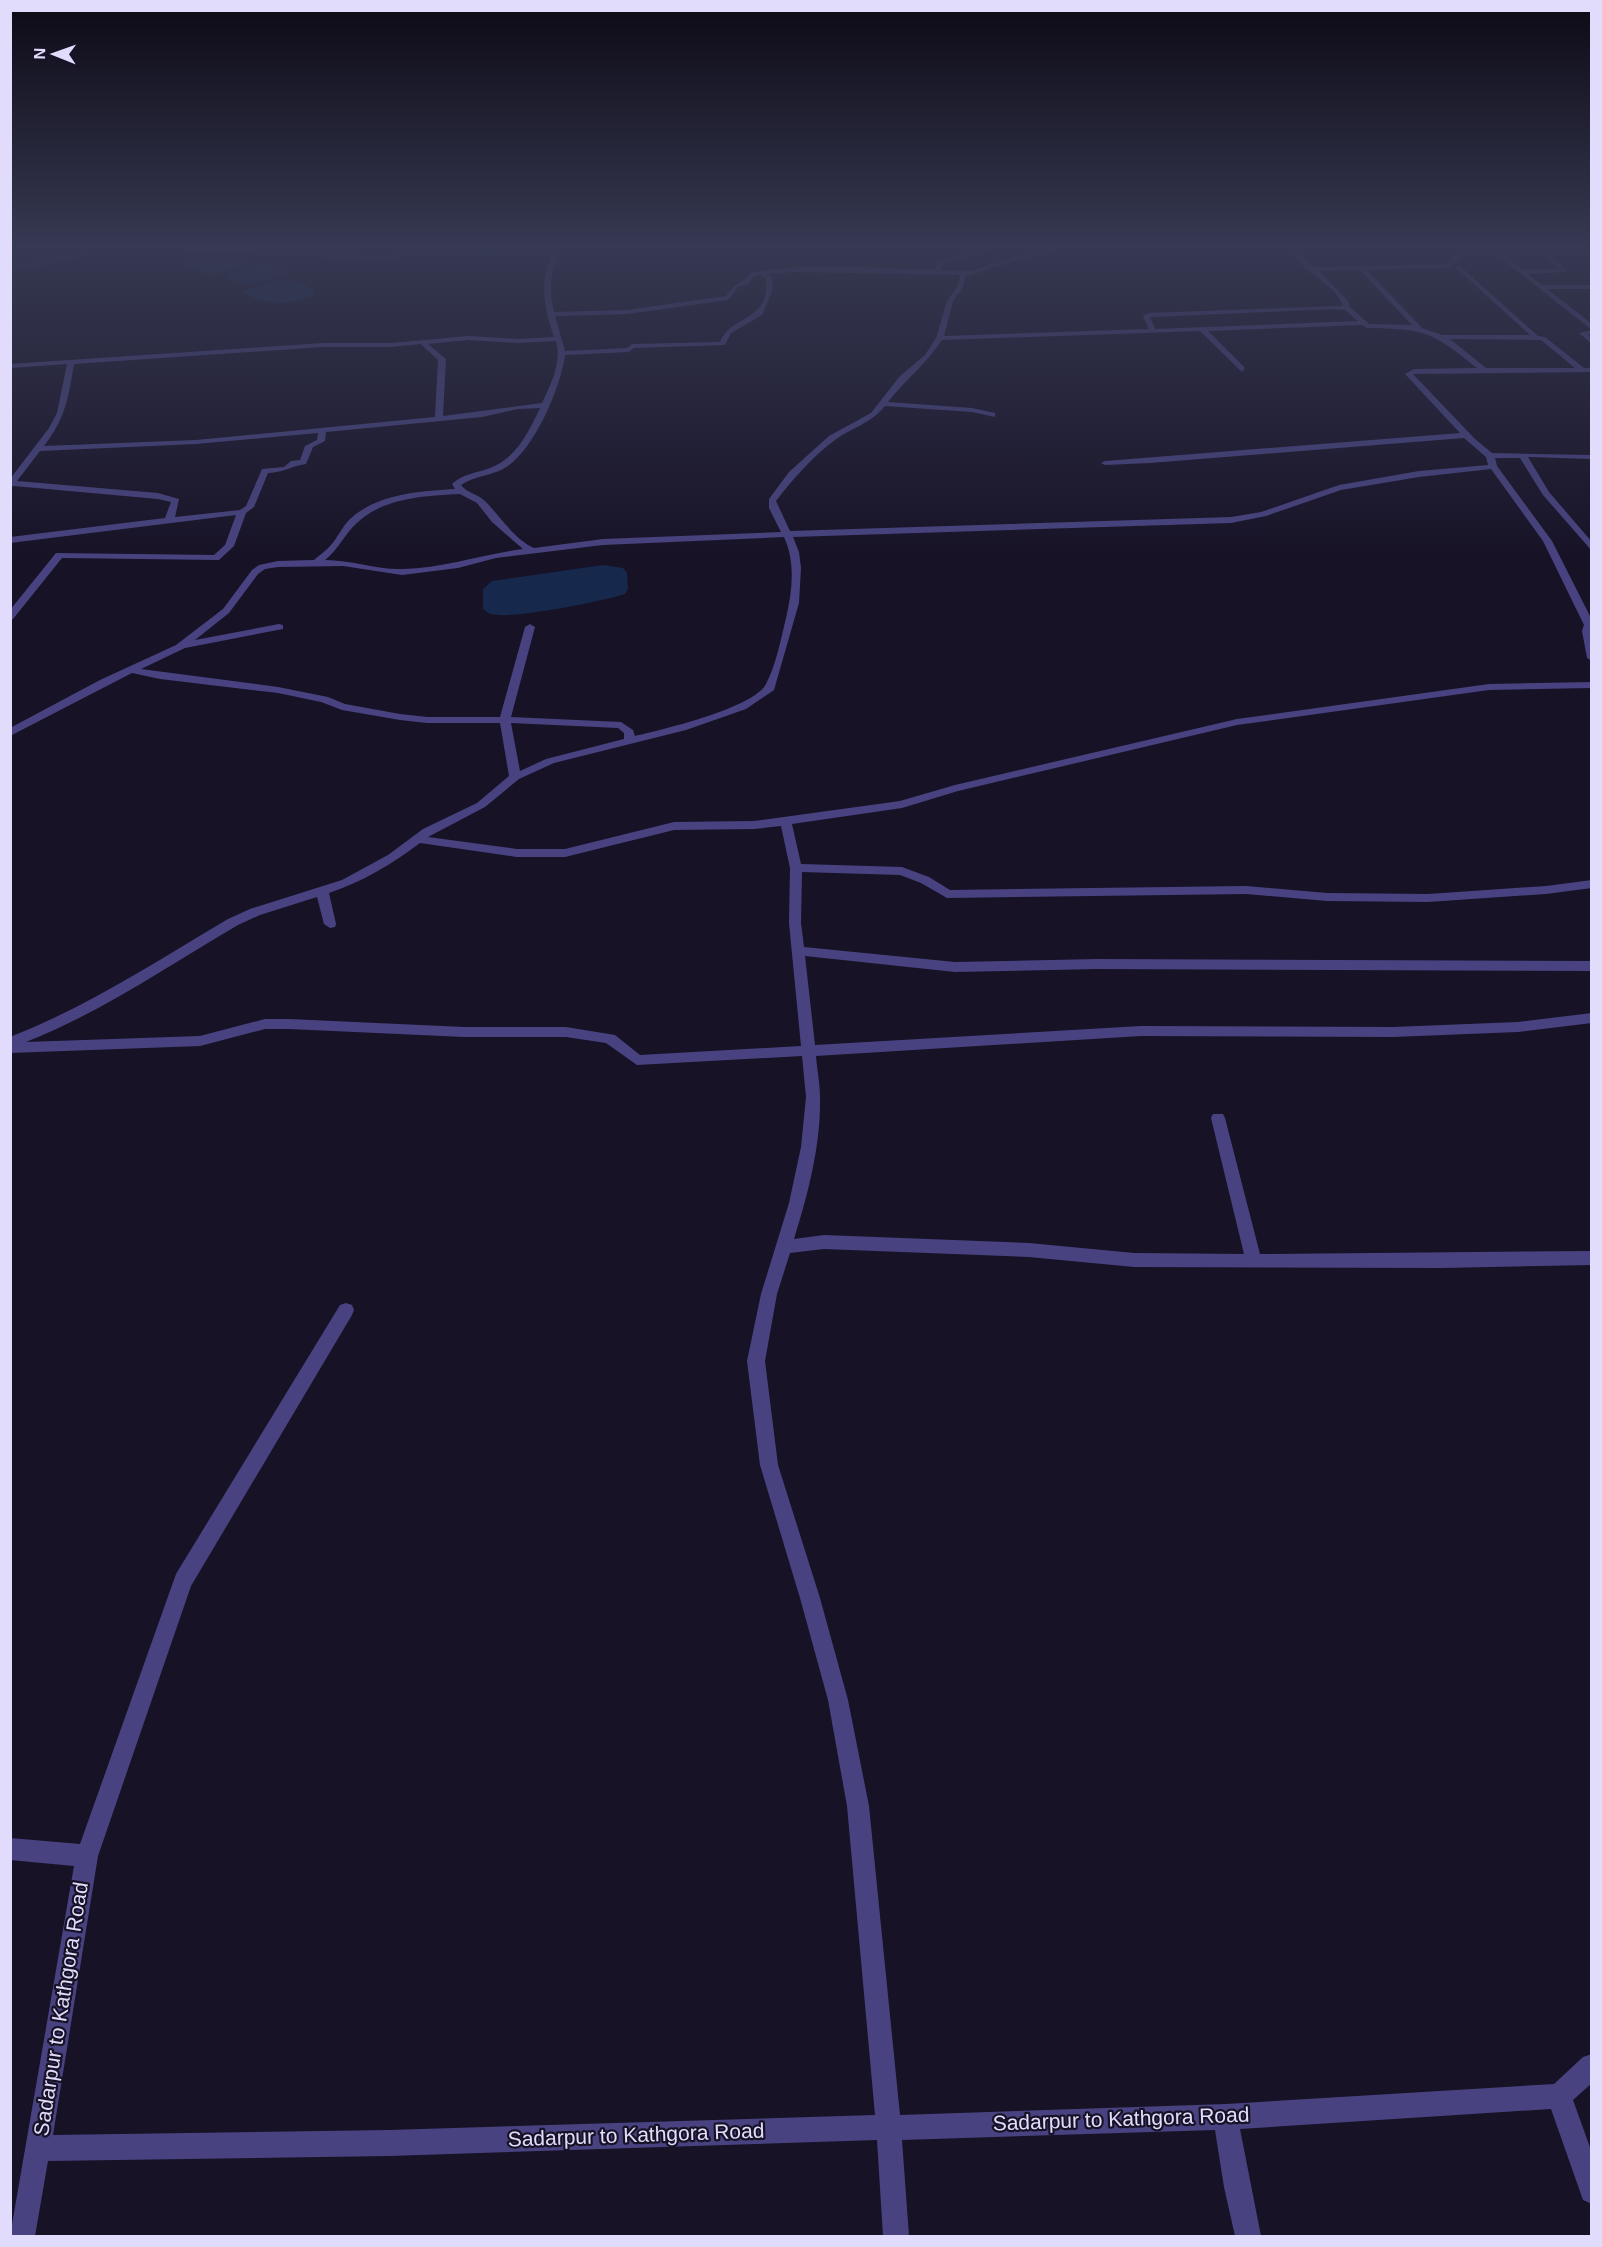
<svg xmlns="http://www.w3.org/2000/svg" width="1602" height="2247" viewBox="0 0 1602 2247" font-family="Helvetica,sans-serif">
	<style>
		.water { fill: #16294c }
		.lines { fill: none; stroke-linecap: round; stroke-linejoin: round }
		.canal { fill: #16294c; fill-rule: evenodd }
		.minor { fill: #484380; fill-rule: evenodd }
		.labels { text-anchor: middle; stroke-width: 4.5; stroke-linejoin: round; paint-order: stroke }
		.near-street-label { font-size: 21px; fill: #e1dcfb; stroke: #171226 }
	</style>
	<rect width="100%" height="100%" fill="#171226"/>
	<path class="water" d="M217 257 252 264C224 273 204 280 179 261Z
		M263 263 283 268 286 272 271 279 242 285 226 278 232 276 223 274Z
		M280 279 304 284 315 291 314 295C292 305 262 307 243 291Z
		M603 565 623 568 627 573 628 589 625 594C603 601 510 620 491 614 489 614 485 610 483 609V589L492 581Z"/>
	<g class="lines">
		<path class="canal" d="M106 245H116L76 258 10 271V267L75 254Z"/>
		<path class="minor" d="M181 245H187L185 248 221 247 368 255H388L415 250 554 252 560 245H566C550 267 548 286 554 312L627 310 726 296C734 283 742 284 750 273 805 262 877 268 934 270L938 262 994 245H1003L943 264 941 270 970 271 1014 257 1067 245H1078L1016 260 965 277 963 287 953 301 944 336 1149 329 1143 316 1148 313 1343 306C1337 289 1318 279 1305 268 1298 261 1292 252 1286 245H1292L1313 267 1448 264 1454 255 1465 252 1592 250V254L1550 255 1567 270V272L1528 274 1542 285H1592V289H1547L1592 324V330L1497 255 1461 256 1450 268 1367 270 1422 328 1442 335H1530L1455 267 1460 266 1538 336 1545 337 1584 368H1592V372L1413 374 1475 439 1492 453 1592 455V459L1528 457 1549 492 1592 542V551L1543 495 1520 458H1495L1497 466 1552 541 1592 620V661L1587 658 1582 631 1584 625 1543 541 1491 469 1419 477 1341 490 1266 516 1231 523 793 537 799 552 801 568 799 603 774 690 746 709 686 730 554 763 519 779 485 807 428 837 517 849H565L674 822 754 821 900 801 955 785 1237 719 1489 684 1592 682V688L1489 690 1237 725 958 791 902 808 792 824 801 864 902 867 929 877 950 890 1246 886 1327 893 1428 894 1546 886 1592 880V888L1546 894 1428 902 1327 901 1246 894 947 898 921 883 900 875 802 872 801 923 804 947 955 962 1097 959 1592 961V971L1097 969 955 972 805 956 815 1045 1141 1026 1393 1027 1518 1022 1592 1013V1023L1518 1032 1393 1037 1141 1036 816 1056C817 1069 820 1084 820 1097 821 1145 808 1194 794 1239L824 1235 1029 1243 1134 1253 1244 1254 1211 1118 1213 1114H1223L1225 1118 1260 1254 1592 1251V1265L1441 1268 1134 1267 1029 1257 824 1249 790 1253 777 1294 765 1361 778 1465 820 1598 848 1700 869 1806 900 2115 1226 2104 1554 2084 1583 2057 1592 2054V2083L1573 2100 1592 2153V2204L1583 2200 1551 2109 1240 2129 1261 2236H1235L1224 2187 1215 2130 902 2140 909 2236H883L877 2140 389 2156 48 2161 35 2236H10L74 1866 10 1860V1838L80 1844 176 1574 340 1305 346 1303 352 1305 354 1310 352 1315 191 1586 98 1856 53 2135 389 2130 875 2115 847 1806 828 1700 800 1598 760 1465 747 1361 761 1294 789 1203 801 1147 806 1097 802 1056 637 1065 606 1043 566 1037H464L289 1029H265L200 1046 10 1053V1037C87 1007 157 961 228 919L250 909 342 880 388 855 423 829 477 803 509 776 500 723H427L400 720 342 710 321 702 278 693 160 679 132 673 10 736V728L100 680 176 645 223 609 252 570 259 565 278 561 314 560C319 555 326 551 331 545 338 537 342 527 350 519 377 494 420 491 455 489L452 484C462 474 477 473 490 468 516 459 529 431 540 408L518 409 482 417 326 432 325 441 313 447 306 464C291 466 285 472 268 473L254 507 246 513 234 546 219 560 62 558 13 619 10 620V610L56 553 214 555 225 545 236 515 10 543V537L165 518 171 502 158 499 14 486 10 487V479L49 428 57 413 67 364 10 368V364L323 343H391L468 336 518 339 554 337C545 310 538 282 552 256L415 254 388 259H368L221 251H178ZM1505 255H1542L1559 269 1523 270ZM1360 270 1412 325 1369 324 1350 307 1348 301 1319 271ZM795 272 960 275 957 287 947 301 936 338 925 355 900 376 871 413 829 436 789 472 769 499V508L781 532 603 539 534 548C514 539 500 516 485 501 478 494 467 493 461 485 475 475 494 476 508 466 535 447 561 387 565 355L629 352 634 348 725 345 731 333 762 315 773 289 772 278 767 274ZM760 275 766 279C770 323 732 313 720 342L632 344 627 348 565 351 555 316 627 314 728 300 738 287 748 284 754 276ZM1332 309 1345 310 1358 321 1155 329 1150 317ZM1362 325 1367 328C1425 329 1431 331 1477 368L1414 369 1405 374 1460 433 1105 461 1101 463 1105 465 1150 463 1464 438 1486 457 1488 465 1419 471 1339 485 1261 512 1231 517 790 531 776 501C793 479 812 457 835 440 851 428 872 423 885 406L972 412 995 417V413L972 408 888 402C905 380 927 363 942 340L1200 331 1242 372 1245 368 1208 331ZM1450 339 1541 340 1575 368H1486ZM468 340 518 343 556 341C562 362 551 384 542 403L443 416 446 359 428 344ZM421 344 438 360 435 417 196 440 44 446C66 417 68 399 74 364L323 347H391ZM318 433 317 440 305 446 300 460 291 461 284 467 262 469 246 506 240 510 175 517 179 499 158 493 17 481 40 451 196 444ZM460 494 477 503 492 522 523 549C483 554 444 568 403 569 378 570 351 560 325 560 339 549 345 533 358 522 386 497 425 496 460 494ZM784 537C796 563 792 592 786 618 781 639 776 665 766 684 754 708 662 730 635 736L633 730 621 722 511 717 535 627 530 624 525 627 500 717H427L400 714 345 704 328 697 278 687 141 669 185 648 283 629V625L279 624 195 640 229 613 258 574 265 569 278 567 343 566 402 575 458 568 496 558 603 545ZM511 723 618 728 624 733V739L546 759 520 771ZM781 826 790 868 789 923 801 1046 640 1055 615 1035 566 1027H464L289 1019H265L200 1036 26 1042C100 1013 168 966 238 925L260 915 317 897 324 924 330 928 335 927 336 924 329 893C362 882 392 864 420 843L517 857H565L674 830 754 829Z
			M1592 330V334L1588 335 1592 338V344L1579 333Z"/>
	</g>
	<linearGradient id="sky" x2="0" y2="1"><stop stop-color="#0d0a15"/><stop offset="0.44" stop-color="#363952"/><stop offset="1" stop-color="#363952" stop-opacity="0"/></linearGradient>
	<rect width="1602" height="560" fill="url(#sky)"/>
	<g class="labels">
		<g class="near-street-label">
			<text transform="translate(61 2009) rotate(-81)" y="7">Sadarpur to Kathgora Road</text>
			<text transform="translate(1121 2119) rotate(-2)" y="7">Sadarpur to Kathgora Road</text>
			<text transform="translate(636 2135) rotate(-2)" y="7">Sadarpur to Kathgora Road</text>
		</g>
	</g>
	<rect width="1602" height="2247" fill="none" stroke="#e1dcfb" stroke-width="24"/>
	<g transform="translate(54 54) rotate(271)" stroke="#171226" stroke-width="4.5" paint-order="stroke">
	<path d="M0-4.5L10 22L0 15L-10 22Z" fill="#e1dcfb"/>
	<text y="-9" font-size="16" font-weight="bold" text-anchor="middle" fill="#e1dcfb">N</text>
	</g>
</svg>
